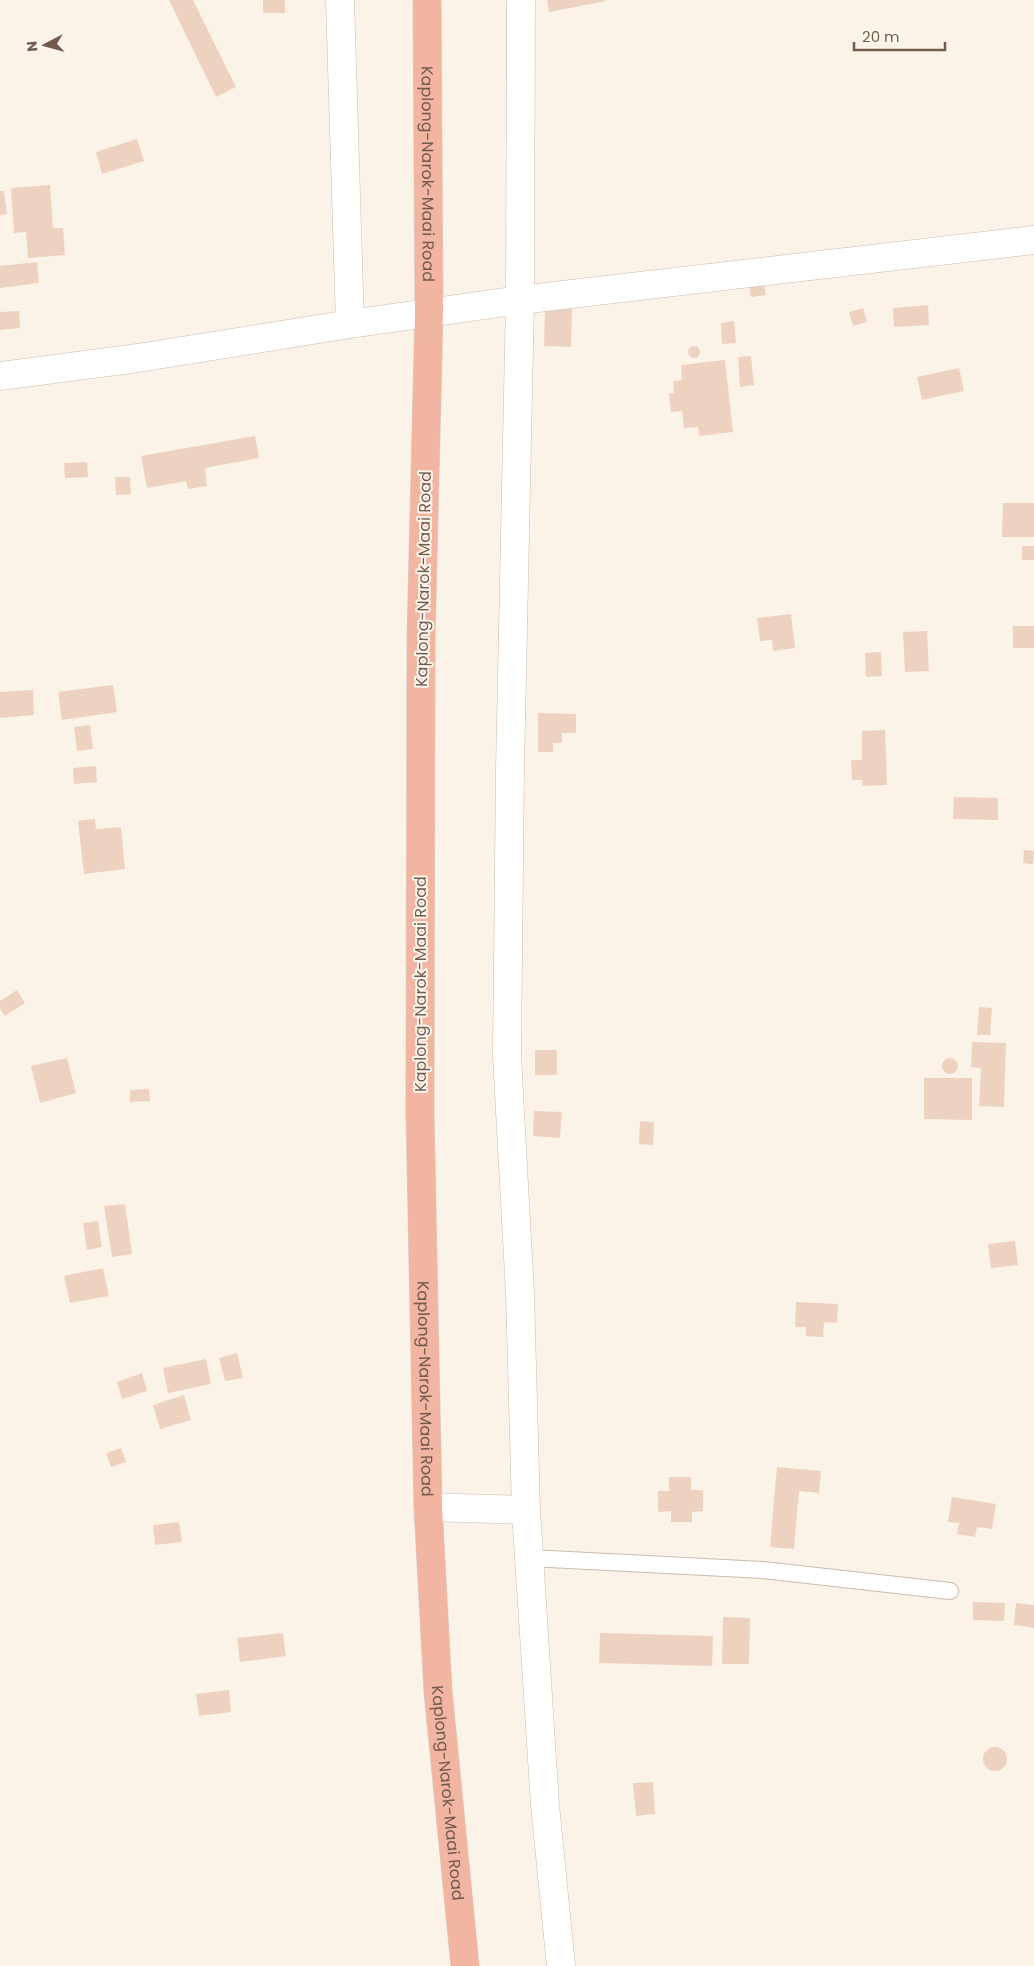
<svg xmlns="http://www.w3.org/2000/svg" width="1034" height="1966" viewBox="0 0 1034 1966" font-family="Poppins,sans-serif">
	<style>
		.building { fill: #eed2c0 }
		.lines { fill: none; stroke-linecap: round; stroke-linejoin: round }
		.lane-casing { stroke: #ccbbae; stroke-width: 18 }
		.street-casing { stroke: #ccbbae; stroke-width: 29 }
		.highway-casing { stroke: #d8d1cd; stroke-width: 29 }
		.lane { stroke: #fff; stroke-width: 16 }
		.street { stroke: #fff; stroke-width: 28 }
		.highway { stroke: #f1b5a2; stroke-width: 28 }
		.labels { text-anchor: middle; stroke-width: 4; stroke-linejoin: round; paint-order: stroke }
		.street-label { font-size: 16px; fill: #735a4d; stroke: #fef7ed }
	</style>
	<rect width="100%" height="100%" fill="#fbf3e7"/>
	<path class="building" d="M169 0H193L236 87 216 97Z
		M263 0H285V13H263Z
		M547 0H606V1L549 12Z
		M137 139 144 161 102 174 96 152Z
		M50 185 53 228H63L65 255 28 258 26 232 14 233 11 188Z
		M0 191H4L7 214 0 215Z
		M37 262 39 283 0 288V266Z
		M764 283 766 295 751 297 749 285Z
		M928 305 929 325 894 327 893 308Z
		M545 307H572L571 347 544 346Z
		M863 308 867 322 853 326 849 312Z
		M19 311 20 328 0 330V312Z
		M734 321 736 343 722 344 721 323Z
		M688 352a6 6 0 1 1 12 0a6 6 0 1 1-12 0Z
		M751 356 754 385 740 387 738 357Z
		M725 360 733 432 699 436 698 427 684 428 682 411 671 412 669 393H674L673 381 682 380 681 365Z
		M959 368 964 391 922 400 917 377Z
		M255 436 259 458 205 468 207 486 188 489 186 481 147 488 141 456Z
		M87 462 88 477 65 478 64 463Z
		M115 477H130L131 494 116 495Z
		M1003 503H1034V537H1002Z
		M1022 546H1034V560H1022Z
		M791 614 795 648 773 651 772 640 760 641 757 618Z
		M1013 626H1034V648H1013Z
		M927 631 929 671 905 672 903 632Z
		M881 652 882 676 866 677 865 653Z
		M113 685 117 712 62 720 58 692Z
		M33 690 34 715 0 718V692Z
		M538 713 576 714V733H562V743H553V752H538Z
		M90 725 93 749 77 751 74 727Z
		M885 730 887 785 863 786 862 780H852L851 760H862V731Z
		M96 766 97 782 74 784 73 768Z
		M954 797 998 798V820L953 819Z
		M95 819 96 829 121 827 125 869 84 874 78 821Z
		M1024 850 1034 851 1033 864 1023 863Z
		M17 990 25 1003 5 1016 0 1009V1001Z
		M979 1007 992 1008 990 1035H977Z
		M972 1042 1006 1043 1004 1107 979 1106 981 1068 971 1067Z
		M535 1050H557V1075H535Z
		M942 1066a8 8 0 1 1 16 0a8 8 0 1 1-16 0Z
		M67 1058 76 1093 40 1103 31 1066Z
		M924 1078H972V1120L924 1119Z
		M149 1089 150 1101 130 1102V1090Z
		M534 1111 562 1112 560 1138 533 1136Z
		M640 1121 654 1122 653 1145 639 1144Z
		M125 1204 132 1254 112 1257 104 1206Z
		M98 1221 102 1247 87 1250 83 1223Z
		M1015 1241 1018 1265 991 1268 988 1244Z
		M103 1268 109 1296 70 1303 64 1276Z
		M796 1302 838 1304 837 1323 824 1322 823 1337 806 1336V1327H795Z
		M237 1353 243 1378 225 1381 219 1358Z
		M206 1359 211 1384 168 1393 163 1368Z
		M142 1373 147 1391 122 1399 117 1382Z
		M184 1395 191 1420 160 1429 153 1405Z
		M121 1448 126 1462 111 1467 106 1453Z
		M777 1467 821 1471 819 1493 799 1491 794 1549 770 1547Z
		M669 1477H691V1490H703V1511L692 1512V1522H671V1511L658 1512V1491H669Z
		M952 1497 996 1504 992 1529 977 1527 975 1537 957 1534 959 1523 948 1522Z
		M179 1522 182 1542 155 1545 153 1525Z
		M973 1602 1005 1603 1004 1621 973 1620Z
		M1016 1603 1034 1605V1628L1014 1625Z
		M723 1617 750 1618 749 1664H722Z
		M283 1633 286 1656 240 1662 237 1638Z
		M600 1633 713 1636 712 1666 599 1663Z
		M229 1690 231 1712 199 1716 196 1694Z
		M983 1759a12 12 0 1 1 24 0a12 12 0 1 1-24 0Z
		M653 1782 655 1814 636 1816 633 1783Z"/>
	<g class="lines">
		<g class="lane-casing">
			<path id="lane" d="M530 1558 763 1570 950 1591"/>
		</g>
		<g class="street-casing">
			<path id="street" d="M340 0 350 324
				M521 0 520 300 510 769 507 1056 520 1294 526 1510 545 1805 561 1966
				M0 376 138 358 350 324 520 300 1034 240
				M428 1507 526 1510"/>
		</g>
		<g class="highway-casing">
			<g id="highway">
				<path id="s1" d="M427 0 429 312 421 638 420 1113 428 1507 438 1691 465 1966"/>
			</g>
		</g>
		<use href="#lane" class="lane"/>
		<use href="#street" class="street"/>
		<use href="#highway" class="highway"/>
	</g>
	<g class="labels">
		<g class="street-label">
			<text dy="6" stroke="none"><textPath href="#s1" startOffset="174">Kaplong-Narok-Maai Road</textPath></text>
			<text transform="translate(423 579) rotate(-89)" y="6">Kaplong-Narok-Maai Road</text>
			<text transform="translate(420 984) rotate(-90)" y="6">Kaplong-Narok-Maai Road</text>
			<text dy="6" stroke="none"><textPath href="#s1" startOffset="1389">Kaplong-Narok-Maai Road</textPath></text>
			<text dy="6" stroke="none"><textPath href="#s1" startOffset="1794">Kaplong-Narok-Maai Road</textPath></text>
		</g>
	</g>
	<g transform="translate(45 45) rotate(264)" stroke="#fef7ed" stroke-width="4" paint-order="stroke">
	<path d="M0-4L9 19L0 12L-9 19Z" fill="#735a4d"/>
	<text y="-8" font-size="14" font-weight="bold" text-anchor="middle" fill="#735a4d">N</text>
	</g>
	<path d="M854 42v8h91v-8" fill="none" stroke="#735a4d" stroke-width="2.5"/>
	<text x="862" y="42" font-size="15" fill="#735a4d" stroke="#fef7ed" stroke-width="4" paint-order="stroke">20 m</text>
</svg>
